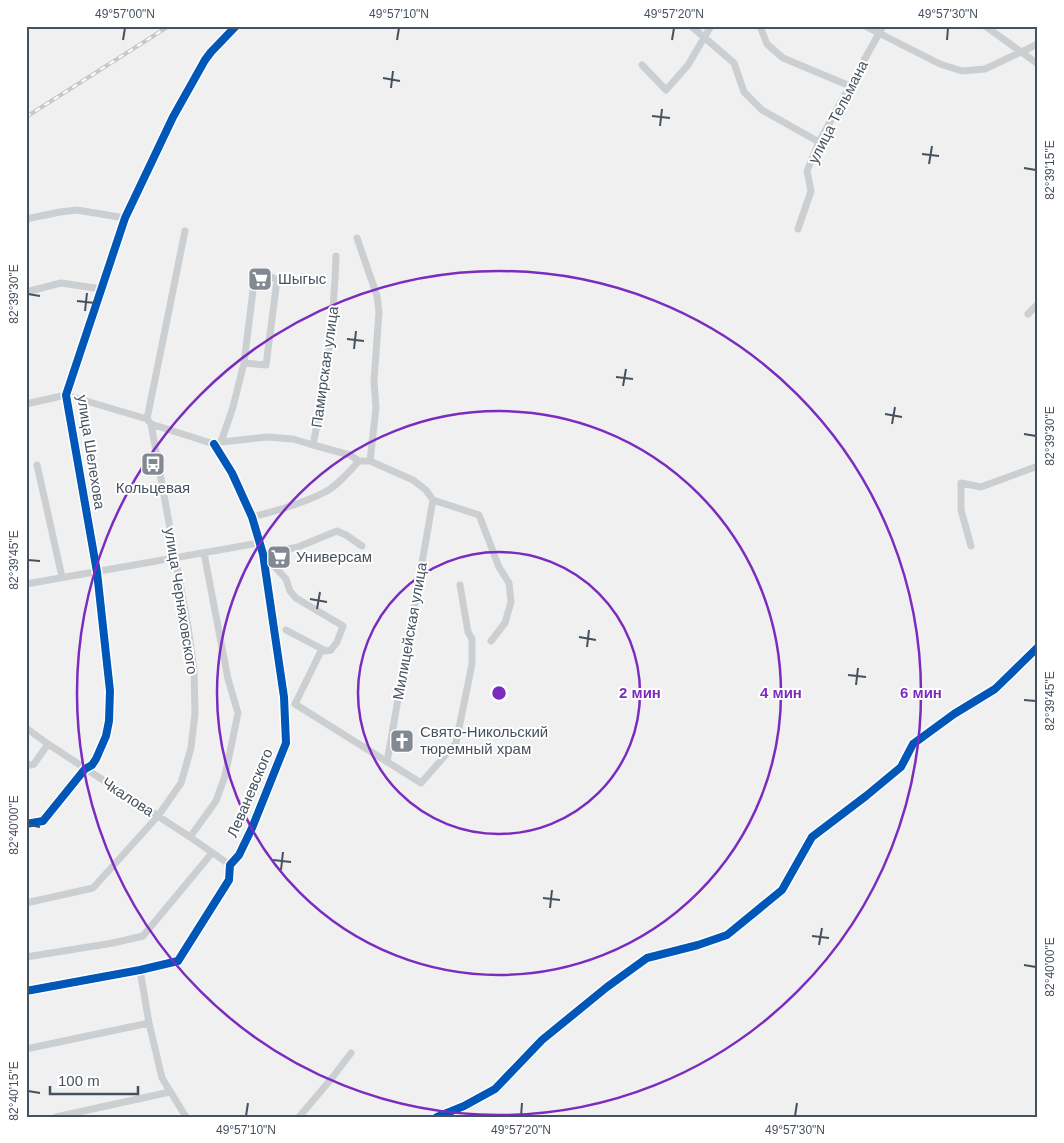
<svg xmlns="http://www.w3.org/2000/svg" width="1064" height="1143" viewBox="0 0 1064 1143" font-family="Helvetica,sans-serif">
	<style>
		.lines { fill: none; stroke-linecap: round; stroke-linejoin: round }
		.minor { stroke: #cccfd1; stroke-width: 7 }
		.rail-casing { stroke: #c6c8cb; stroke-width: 4 }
		.rail { stroke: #fff; stroke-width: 2; stroke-dasharray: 5.5; stroke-linecap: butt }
		.cycleway-casing { stroke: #fff; stroke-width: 11 }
		.cycleway { stroke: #0057b8; stroke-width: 8 }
		.ticks { fill: none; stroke: #46515f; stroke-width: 2 }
		.ring { fill: none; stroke: #7b2cbf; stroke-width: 2.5 }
		.labels { text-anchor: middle; stroke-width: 4; stroke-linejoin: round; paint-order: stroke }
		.street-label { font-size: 15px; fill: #46515f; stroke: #fff }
		.poi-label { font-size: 15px; fill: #46515f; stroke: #fff; text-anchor: start }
		.centre { fill: #7b2cbf; stroke: #fff; stroke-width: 2.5 }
		.ring-label { font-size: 15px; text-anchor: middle; font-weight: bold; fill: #7b2cbf; stroke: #fff; stroke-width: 4; stroke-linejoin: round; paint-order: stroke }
		.neatline { fill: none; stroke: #46515f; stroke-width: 2 }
		.ticks-label { font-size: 12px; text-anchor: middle; fill: #46515f }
	</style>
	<rect width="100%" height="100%" fill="#f1f0f0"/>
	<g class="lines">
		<path class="minor" d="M691 26 734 63 744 92 762 110 819 142
			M760 26 767 44 783 58 850 86
			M865 26 940 64 962 71 985 69 1038 44
			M985 26 1038 64
			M642 65 666 90 688 65 711 26
			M26 219 60 212 77 210 125 218
			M798 229 811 191 807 171 819 142 883 26
			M357 238 377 296 379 312 374 381 376 408 370 461
			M26 292 61 283 102 289
			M1028 314 1038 304
			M26 404 66 395 147 419 151 424 214 444
			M147 419 185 231
			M221 442 267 437 293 439 313 445C326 382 334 320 336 256
			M214 444 221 442 233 407 244 363 255 274 269 276 277 280 266 365 244 363
			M313 445 350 455 359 461
			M37 465 62 577
			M252 517C276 511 302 504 325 492 338 485 349 472 359 461H370L413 480 426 490 433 500 479 515 499 567 509 583 511 602 505 623 491 641
			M971 546 961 510V483L981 487 1038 466
			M26 584 259 543
			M286 630 322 649 295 704 421 783 456 743 472 664V639L468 632 460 585
			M322 649 325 651 331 650 337 642 343 626 296 598 290 591 286 579 263 554 298 547 337 531 346 535 362 546
			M26 728 48 744 190 837 230 865
			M387 762 433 500
			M26 766 34 764 48 744
			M26 824 43 821 85 769 92 765 96 759 106 736 109 721 110 691 97 572 66 395 125 218 173 117 205 60 211 52 236 26
			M190 837 216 801 225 776 238 713 228 679 204 553
			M26 903 93 888 158 816 181 783 191 748 195 713 194 670 188 627 151 424
			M26 957 113 943 143 936 212 853
			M140 970 149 1023 162 1078 186 1117
			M26 991 140 970 178 961 229 880 230 865 239 855 252 828 286 743 284 697 263 554 252 517 232 473 214 444
			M26 1049 149 1023
			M56 1117 170 1092
			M299 1117 332 1078 351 1053
			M437 1117 464 1106 495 1089 542 1040 607 987 647 958 698 945 727 935 782 890 812 837 866 796 901 767 913 744 954 714 995 689 1038 647"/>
		<g class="rail-casing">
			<path id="rail" d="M26 117 169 26"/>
		</g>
		<use href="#rail" class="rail"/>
		<g class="cycleway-casing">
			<path id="cycleway" d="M26 824 43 821 85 769 92 765 96 759 106 736 109 721 110 691 97 572 66 395 125 218 173 117 205 60 211 52 236 26
				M26 991 140 970 178 961 229 880 230 865 239 855 252 828 286 743 284 697 263 554 252 517 232 473 214 444
				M437 1117 464 1106 495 1089 542 1040 607 987 647 958 698 945 727 935 782 890 812 837 866 796 901 767 913 744 954 714 995 689 1038 647"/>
		</g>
		<use href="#cycleway" class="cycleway"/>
	</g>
	<path class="ticks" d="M123 40 125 28M397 40 399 28M672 40 674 28M947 40 948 28M383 78 400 81M391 88 393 71M652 116 670 118M660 126 662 109M922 154 939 156M929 164 932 146M1024 168 1036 170M28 294 40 296M77 301 95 303M85 311 87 293M347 339 364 341M354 349 356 331M616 377 633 379M623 386 626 369M885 414 902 417M892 424 895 407M1024 434 1036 436M28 560 40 561M310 599 327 602M317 609 320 592M579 637 596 640M587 647 589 630M848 675 866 677M856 685 858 668M1024 700 1036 701M28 825 40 827M273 860 291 862M281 870 283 852M543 898 560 900M550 908 552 890M812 936 829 938M819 945 822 928M1024 965 1036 967M28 1091 40 1093M246 1116 248 1103M521 1116 522 1103M795 1116 797 1103"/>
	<g class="ring">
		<circle cx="499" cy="693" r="141"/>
		<circle cx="499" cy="693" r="282"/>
		<circle cx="499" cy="693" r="422"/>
	</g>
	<defs>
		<g id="supermarket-square" transform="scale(1.25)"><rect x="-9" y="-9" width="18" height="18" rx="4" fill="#828992" stroke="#fff"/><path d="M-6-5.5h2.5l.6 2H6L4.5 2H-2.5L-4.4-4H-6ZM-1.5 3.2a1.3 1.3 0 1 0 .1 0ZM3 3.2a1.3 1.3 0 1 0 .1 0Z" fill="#fff"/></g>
		<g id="bus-square" transform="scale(1.25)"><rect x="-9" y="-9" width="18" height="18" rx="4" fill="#828992" stroke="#fff"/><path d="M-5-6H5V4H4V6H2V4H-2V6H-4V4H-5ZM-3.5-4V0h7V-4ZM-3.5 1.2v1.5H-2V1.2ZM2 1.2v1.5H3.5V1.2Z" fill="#fff"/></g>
		<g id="church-square" transform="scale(1.25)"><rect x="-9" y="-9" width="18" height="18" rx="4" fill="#828992" stroke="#fff"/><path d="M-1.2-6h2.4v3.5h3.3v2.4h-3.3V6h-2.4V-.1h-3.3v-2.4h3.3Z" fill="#fff"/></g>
	</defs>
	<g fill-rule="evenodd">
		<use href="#supermarket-square" x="260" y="279"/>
		<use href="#bus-square" x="153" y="464"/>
		<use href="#supermarket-square" x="279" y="557"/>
		<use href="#church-square" x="402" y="741"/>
	</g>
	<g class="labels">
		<g class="street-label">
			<text transform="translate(838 112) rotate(-63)" y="5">улица Тельмана</text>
			<text transform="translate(325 367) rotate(-82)" y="5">Памирская улица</text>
			<text transform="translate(91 452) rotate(81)" y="5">улица Шелехова</text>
			<text transform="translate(181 601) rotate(81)" y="5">улица Черняховского</text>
			<text transform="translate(410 631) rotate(-80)" y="5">Милицейская улица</text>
			<text transform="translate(250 793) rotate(-67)" y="5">Леваневского</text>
			<text transform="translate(128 797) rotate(33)" y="5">Чкалова</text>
		</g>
		<g class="poi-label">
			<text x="278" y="284">Шыгыс</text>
			<text x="153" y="493" text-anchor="middle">Кольцевая</text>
			<text x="296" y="562">Универсам</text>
			<text x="420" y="737">Свято-Никольский<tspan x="420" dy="17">тюремный храм</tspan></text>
		</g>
	</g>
	<circle cx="499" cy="693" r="8" class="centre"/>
	<g class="ring-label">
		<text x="640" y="698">2 мин</text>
		<text x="781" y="698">4 мин</text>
		<text x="921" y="698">6 мин</text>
	</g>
	<rect width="1064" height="1143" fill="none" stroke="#ffffff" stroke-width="55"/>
	<path d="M50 1086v8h88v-8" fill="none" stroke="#46515f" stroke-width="2.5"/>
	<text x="58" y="1086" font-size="15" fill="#46515f" stroke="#ffffff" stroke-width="4" paint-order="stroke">100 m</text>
	<rect x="28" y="28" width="1008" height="1088" class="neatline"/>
	<g class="ticks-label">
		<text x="125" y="18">49°57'00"N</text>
		<text x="399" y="18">49°57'10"N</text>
		<text x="674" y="18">49°57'20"N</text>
		<text x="948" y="18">49°57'30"N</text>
		<text transform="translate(1050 170) rotate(-90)" y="4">82°39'15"E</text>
		<text transform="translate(14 294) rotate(-90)" y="4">82°39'30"E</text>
		<text transform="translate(1050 436) rotate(-90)" y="4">82°39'30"E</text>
		<text transform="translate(14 560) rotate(-90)" y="4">82°39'45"E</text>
		<text transform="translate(1050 701) rotate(-90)" y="4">82°39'45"E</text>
		<text transform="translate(14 825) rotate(-90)" y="4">82°40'00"E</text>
		<text transform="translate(1050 967) rotate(-90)" y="4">82°40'00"E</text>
		<text transform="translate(14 1091) rotate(-90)" y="4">82°40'15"E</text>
		<text x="246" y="1134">49°57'10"N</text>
		<text x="521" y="1134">49°57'20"N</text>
		<text x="795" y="1134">49°57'30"N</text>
	</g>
</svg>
